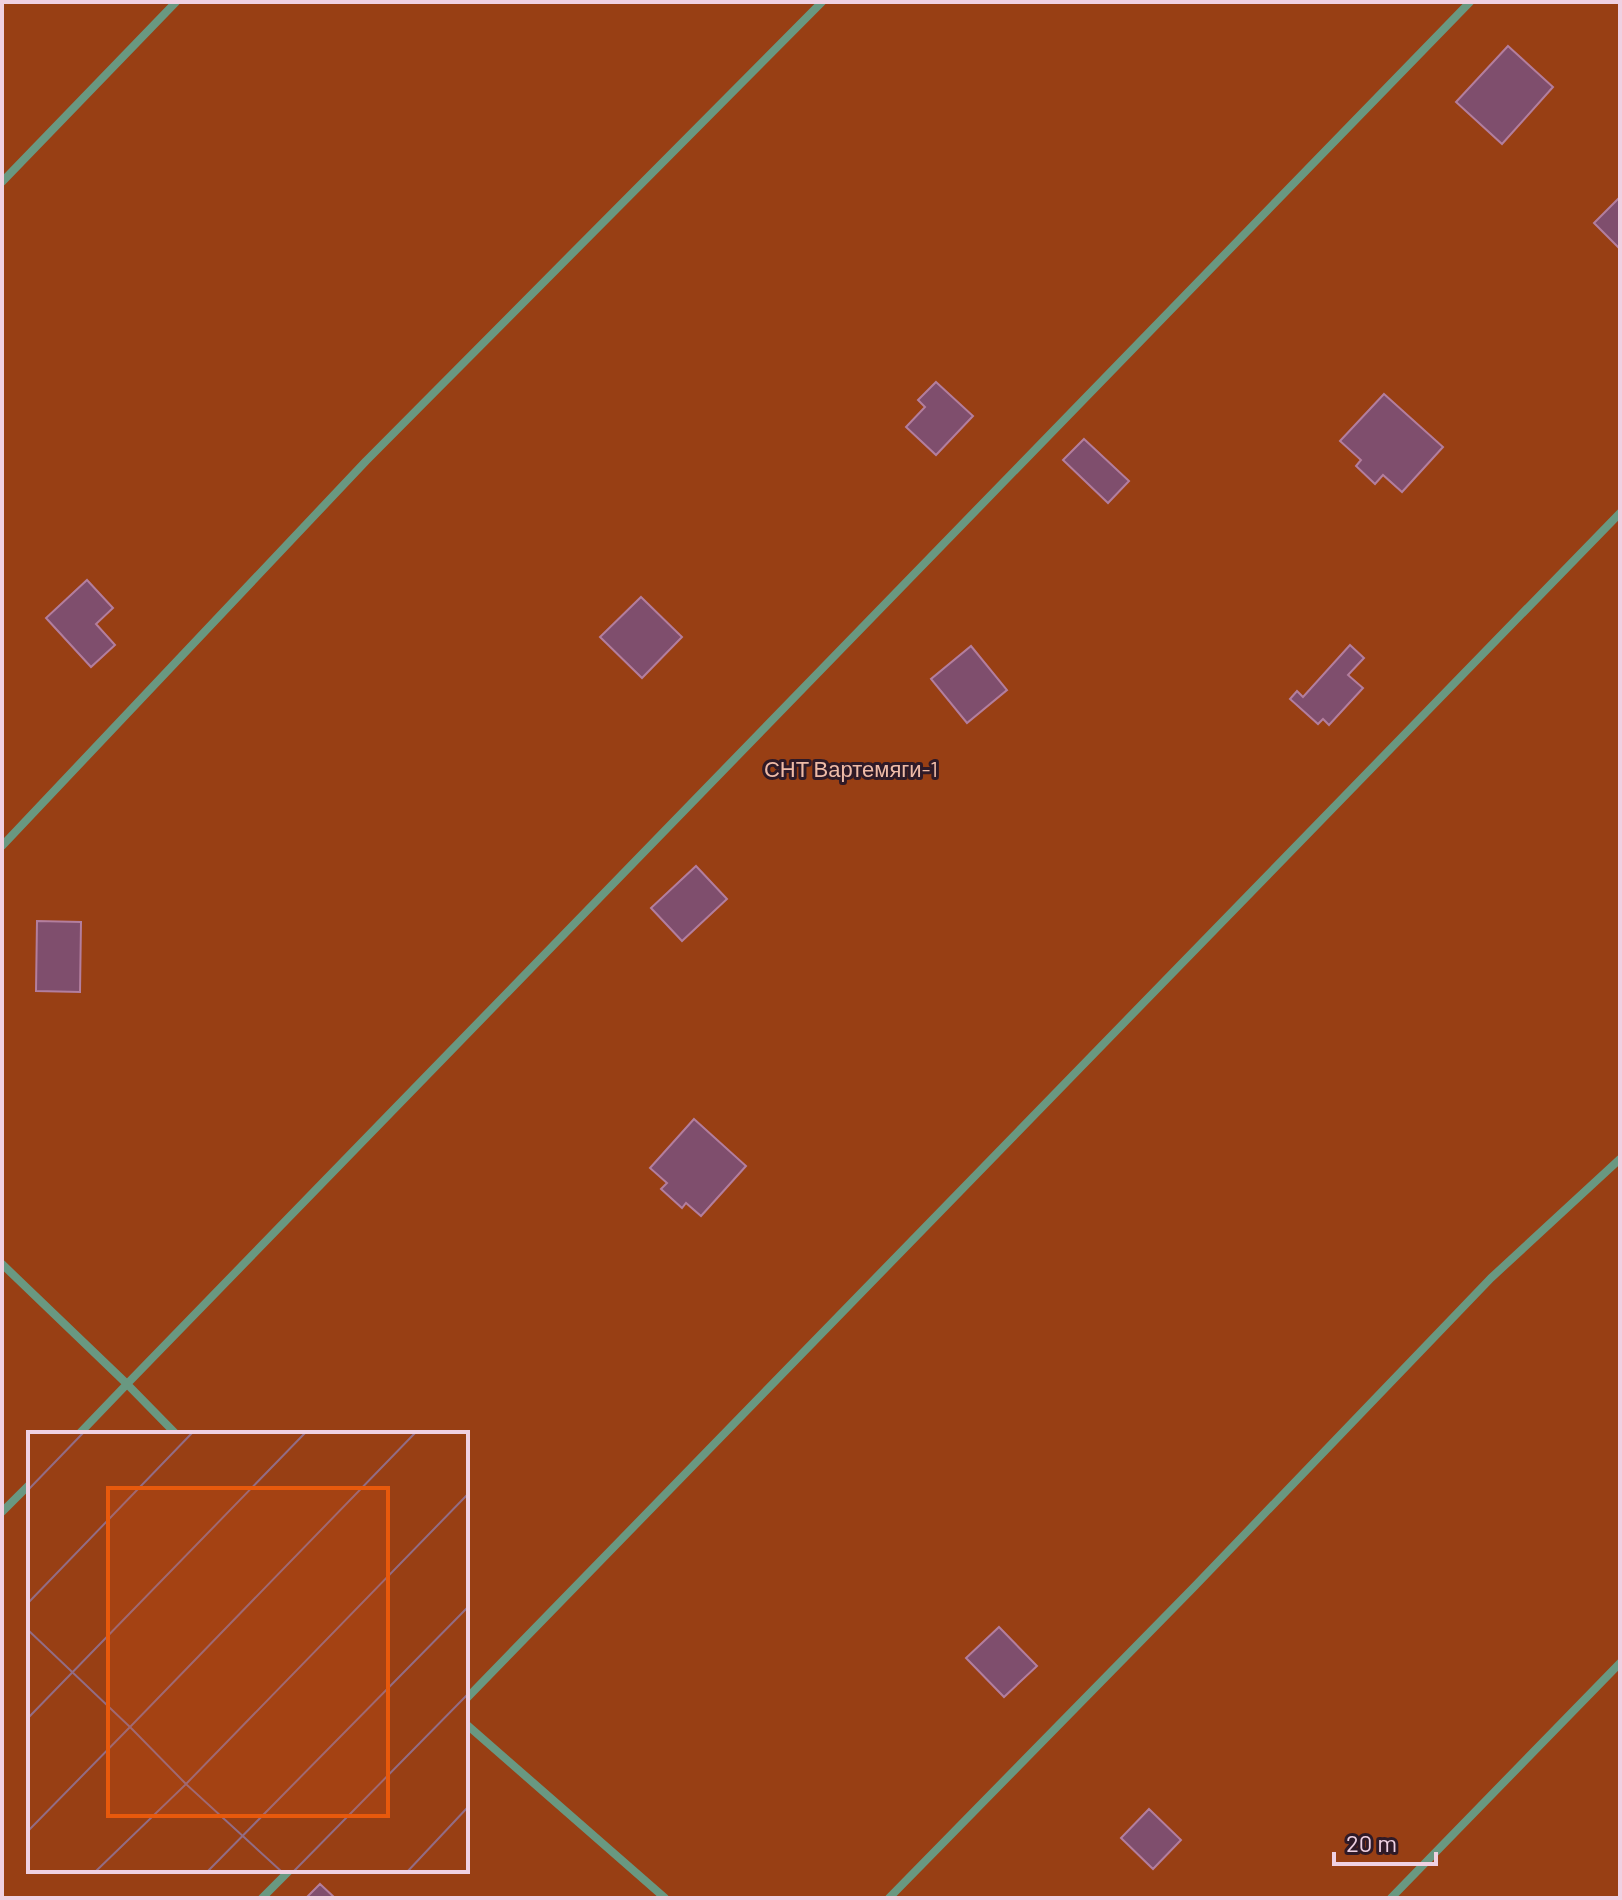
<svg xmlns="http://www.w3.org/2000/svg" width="1622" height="1900" viewBox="0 0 1622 1900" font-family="Barlow,sans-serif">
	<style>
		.green { fill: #983f14; fill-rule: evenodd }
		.building { fill: #7f4e6d; stroke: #b37e9e; stroke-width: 2 }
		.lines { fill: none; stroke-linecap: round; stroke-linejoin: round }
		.minor { stroke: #699881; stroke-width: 8 }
		.labels { text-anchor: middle; stroke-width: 6; stroke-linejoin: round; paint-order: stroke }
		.park-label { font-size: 22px; fill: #efbba7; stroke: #2f1a27 }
		.inset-road { fill: none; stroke: #936c84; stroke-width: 2 }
		.view { fill: #e8590c; fill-opacity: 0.15; stroke: #e8590c; stroke-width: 4 }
		.inset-edge { fill: none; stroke: #efd1e2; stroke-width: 4 }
	</style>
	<rect width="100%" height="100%" fill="#562946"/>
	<path class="green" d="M2 2H1620V1898H2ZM30 1434H466V1870H30Z"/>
	<path class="building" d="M1508 46 1553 87 1502 144 1456 102Z
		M1620 197V249L1594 223Z
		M936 382 973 416 936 455 906 427 925 407 918 400Z
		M1384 394 1443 447 1402 492 1383 475 1375 484 1356 466 1361 460 1340 441Z
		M1084 439 1129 481 1108 503 1063 460Z
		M87 580 113 608 96 624 115 645 91 667 46 618Z
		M641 597 682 637 642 678 600 637Z
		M1350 645 1364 658 1348 675 1363 688 1329 725 1323 719 1318 724 1290 699 1297 691 1303 697Z
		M971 646 1007 690 967 723 931 679Z
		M696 866 727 899 682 941 651 908Z
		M37 921 81 922 80 992 36 991Z
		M694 1119 746 1166 701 1216 686 1203 682 1208 661 1189 667 1183 650 1168Z
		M999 1627 1037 1666 1004 1697 966 1658Z
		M1149 1809 1181 1840 1153 1869 1121 1838Z
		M320 1884 335 1898H306Z"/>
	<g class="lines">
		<path class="minor" d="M2 182 176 2
			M2 846 366 461 822 2
			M2 1264 127 1384 79 1434
			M176 1434 127 1384 1470 2
			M2 1512 30 1484
			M466 1699 1620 513
			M466 1724 665 1898
			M262 1898 290 1870
			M889 1898 1194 1587 1491 1278 1620 1159
			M1391 1898 1620 1663"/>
	</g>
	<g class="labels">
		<g class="park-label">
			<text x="851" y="777">СНТ Вартемяги-1</text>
		</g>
	</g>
	<g transform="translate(28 1432)">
		<rect width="440" height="440" fill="#562946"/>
		<path d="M0 0H440V440H0Z" fill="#983f14"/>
		<path class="inset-road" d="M388 0 102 295 158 352 440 62M0 58 56 0M0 171 165 0M0 198 102 295 0 399M0 286 278 0M67 440 158 352 254 440M179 440 440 175M265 440 440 262M379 440 440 375"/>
		<path class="view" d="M80 56H360V384H80Z"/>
		<rect width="440" height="440" class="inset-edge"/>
	</g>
	<rect width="1622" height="1900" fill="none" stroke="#efd1e2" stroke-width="8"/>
	<path d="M1334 1852v12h102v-12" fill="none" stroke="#efd1e2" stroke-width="4"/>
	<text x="1346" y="1852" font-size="24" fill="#efd1e2" stroke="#2f1a27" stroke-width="6" paint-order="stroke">20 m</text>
</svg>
